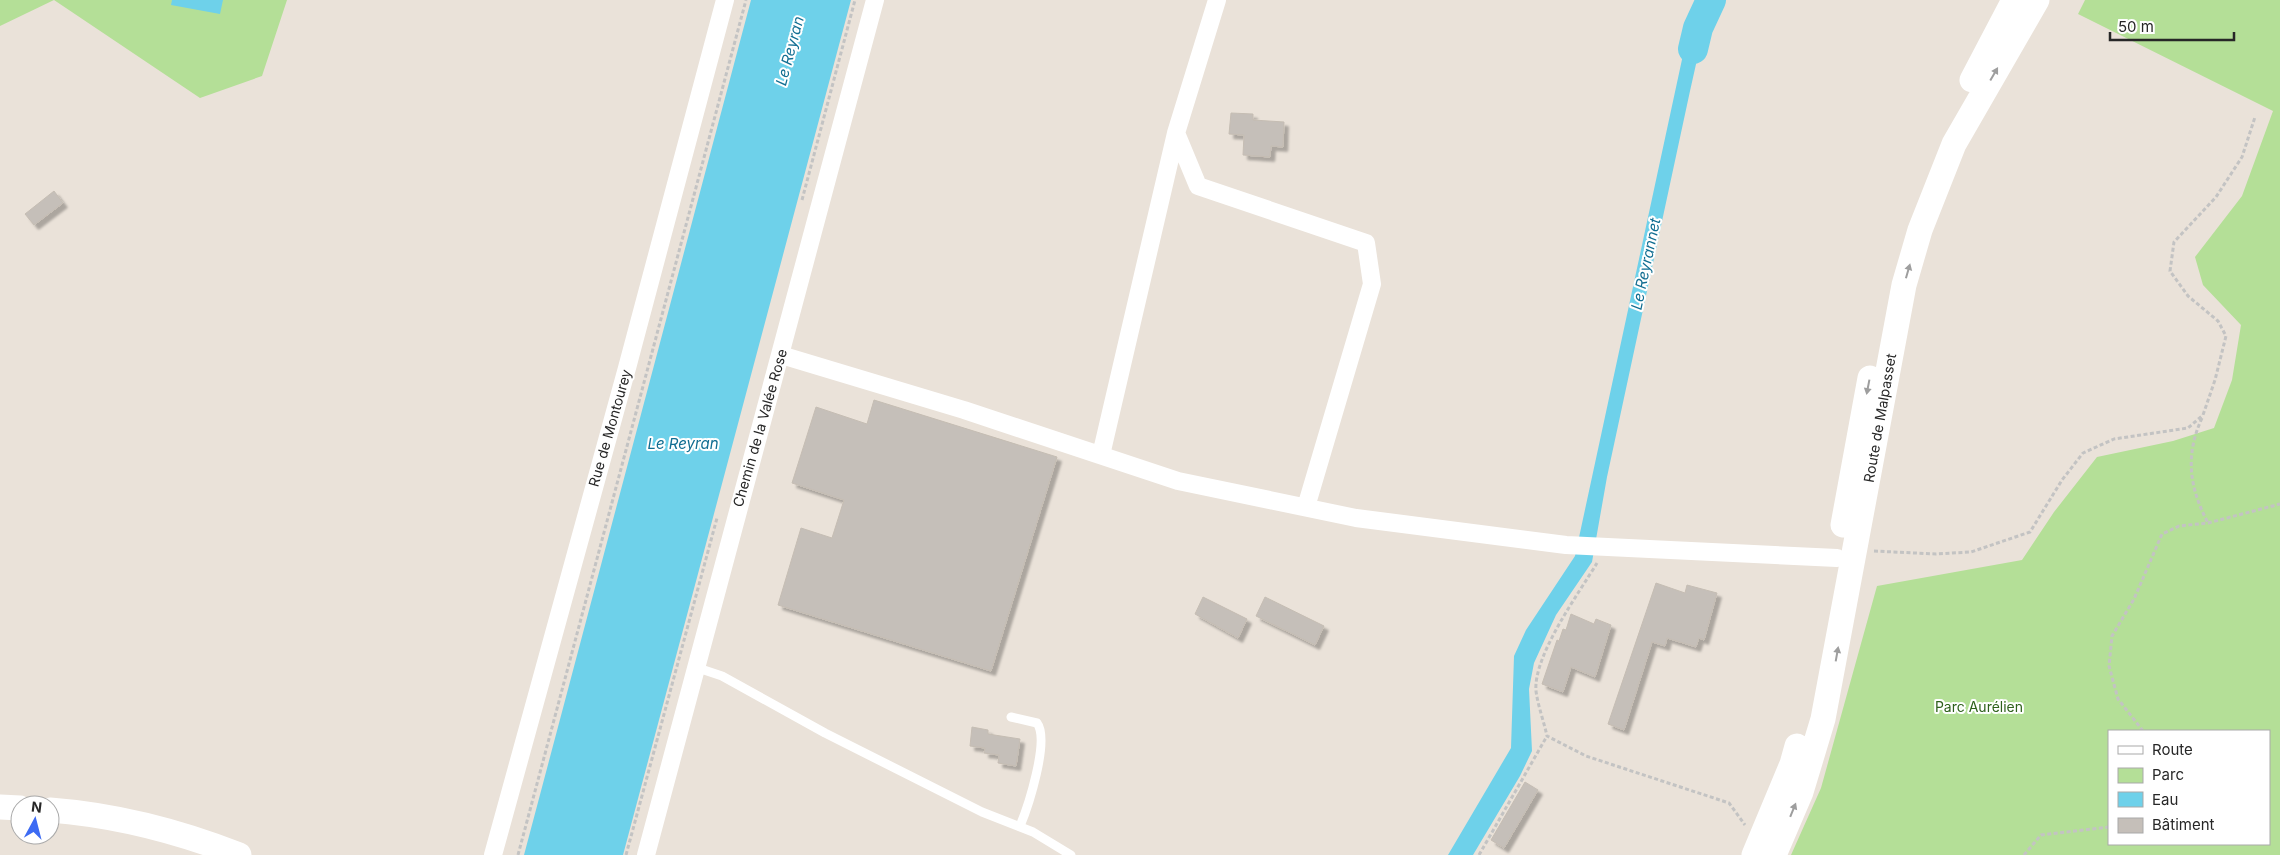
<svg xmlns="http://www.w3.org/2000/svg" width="2280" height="855" viewBox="0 0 2280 855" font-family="Inter,sans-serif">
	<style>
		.green { fill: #b4df97; fill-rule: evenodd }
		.water { fill: #6ed1ea }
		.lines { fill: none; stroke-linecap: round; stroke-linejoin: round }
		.river { stroke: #6ed1ea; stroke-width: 30 }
		.building { fill: #c5bfb9; stroke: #c5bdb3; filter: url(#shadow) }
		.path { stroke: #c3c3c3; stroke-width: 3; stroke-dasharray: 4 2.5; stroke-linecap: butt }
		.service { stroke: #fff; stroke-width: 9 }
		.minor { stroke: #fff; stroke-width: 18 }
		.secondary { stroke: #fff; stroke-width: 25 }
		.oneway { fill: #9e9e9e }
		.labels { text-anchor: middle; stroke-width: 4; stroke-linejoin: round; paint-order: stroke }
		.street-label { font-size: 14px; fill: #272727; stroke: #fff }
		.park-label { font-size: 14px; fill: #2e611b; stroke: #fff }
		.water-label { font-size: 15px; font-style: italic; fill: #116e92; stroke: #fff }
	</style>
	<defs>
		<filter id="shadow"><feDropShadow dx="4.5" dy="4.5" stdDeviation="1" flood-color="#0004"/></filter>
	</defs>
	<rect width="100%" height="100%" fill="#eae2d9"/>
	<path class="green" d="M0 0H54L0 26Z
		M54 0H287L262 76 200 98Z
		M2085 0H2280V855H1791L1821 788 1877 586 2022 560 2054 512 2097 457 2173 441 2214 428 2232 380 2241 325 2203 285 2195 257 2242 196 2273 111 2078 14ZM2109 731H2269V844H2109Z"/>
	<path class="water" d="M172 0H223L220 14 171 5Z
		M751 0H851L623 855H524Z
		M1703 8 1713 12 1705 24 1690 91 1607 477 1592 562 1556 615 1534 663 1529 689 1532 751 1520 776 1473 855H1448L1511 748 1514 656 1526 630 1575 556 1689 27Z"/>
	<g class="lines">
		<path class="river" d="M1693 49 1698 28 1711 0"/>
	</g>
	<path class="building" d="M1231 113 1253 114V120L1284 122 1283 147 1271 146 1270 157 1243 155 1244 135 1229 134Z
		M54 191 63 203 34 225 25 214Z
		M874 400 1057 457 991 671 778 605 801 528 832 538 844 500 792 483 816 407 867 424Z
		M1656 583 1685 593 1687 585 1717 593 1704 640 1699 638 1696 647 1667 638 1665 646 1652 642 1624 730 1608 724Z
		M1203 597 1247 619 1238 638 1195 614Z
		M1265 597 1324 626 1315 645 1256 616Z
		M1571 614 1594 624 1596 619 1611 625 1595 677 1571 667 1563 692 1542 684 1557 640 1559 641 1563 629 1566 630Z
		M972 727 988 730V734L1020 739 1016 766 998 763 999 755 984 753 985 748 970 746Z
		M1525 782 1538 790 1504 848 1491 840Z"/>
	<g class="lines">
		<path class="path" d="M802 200 855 0
			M2202 418C2185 455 2189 487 2208 523
			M1874 551 1936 554 1971 552 2030 532 2062 480 2083 453 2114 439 2188 428 2203 415 2215 380 2226 336 2218 321 2188 296 2170 271 2174 242 2216 197 2242 157 2255 117
			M1597 563C1579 593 1533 656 1536 691 1538 706 1544 722 1547 736L1586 756 1729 803 1745 825
			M2143 731 2118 699 2109 666 2112 636 2134 599 2162 534 2179 526 2208 523 2280 504
			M518 855 746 0
			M626 855 717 518
			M1479 855 1547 736
			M2024 855 2041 835 2109 827"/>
		<path class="service" d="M695 667 722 676 825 733 982 812 1033 832 1071 855
			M1011 717 1037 723C1050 740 1028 807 1020 826"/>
		<path class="minor" d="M1176 133 1198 186 1366 243 1372 284 1306 507
			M781 355 964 410 1178 481 1356 518 1566 545 1837 558
			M1101 455 1176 133 1217 0
			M493 855 627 368 725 0
			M646 855 875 0"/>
		<path class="secondary" d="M1972 80 2014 0
			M1843 525 1870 378
			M0 807 20 808
			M50 810C115 815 178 831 239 855
			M1754 855 1792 764 1797 746
			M1774 855 1801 792 1823 719 1904 285 1920 230 1954 144 2037 0"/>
	</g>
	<defs><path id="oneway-solid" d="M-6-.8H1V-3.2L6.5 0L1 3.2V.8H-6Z" transform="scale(1.25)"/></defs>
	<g class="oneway">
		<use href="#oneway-solid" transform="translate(1994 74) rotate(-60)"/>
		<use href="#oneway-solid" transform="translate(1908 271) rotate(-74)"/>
		<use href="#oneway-solid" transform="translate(1868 387) rotate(101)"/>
		<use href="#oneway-solid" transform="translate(1837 654) rotate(-80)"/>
		<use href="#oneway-solid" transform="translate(1793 810) rotate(-68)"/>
	</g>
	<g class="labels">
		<g class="street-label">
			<text transform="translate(1880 418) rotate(-80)" y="5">Route de Malpasset</text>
			<text transform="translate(610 428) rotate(-74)" y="5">Rue de Montourey</text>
			<text transform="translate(760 428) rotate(-74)" y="5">Chemin de la Valée Rose</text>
		</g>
		<g class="park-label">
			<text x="1979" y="712">Parc Aurélien</text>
		</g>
		<g class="water-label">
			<text transform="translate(790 51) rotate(-75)" y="5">Le Reyran</text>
			<text transform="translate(1646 264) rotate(-78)" y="5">Le Reyrannet</text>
			<text x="683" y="449">Le Reyran</text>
		</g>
	</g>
	<rect x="2108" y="730" width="162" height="115" fill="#ffffff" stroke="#a9a9a9"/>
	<rect x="2118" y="746" width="25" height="8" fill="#ffffff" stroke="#a9a9a9"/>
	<text x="2152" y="755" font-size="15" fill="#272727">Route</text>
	<rect x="2118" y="768" width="25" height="15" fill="#b4df97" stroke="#a9a9a9"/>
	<text x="2152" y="780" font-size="15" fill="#272727">Parc</text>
	<rect x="2118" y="792" width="25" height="15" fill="#6ed1ea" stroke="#a9a9a9"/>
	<text x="2152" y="805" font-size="15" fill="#272727">Eau</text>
	<rect x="2118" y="818" width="25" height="15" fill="#c5bfb9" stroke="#a9a9a9"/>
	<text x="2152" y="830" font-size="15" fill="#272727">Bâtiment</text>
	<g transform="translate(35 820) rotate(7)"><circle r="24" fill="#ffffff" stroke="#a9a9a9"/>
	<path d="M0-4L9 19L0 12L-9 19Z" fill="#3d6bf3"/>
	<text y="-8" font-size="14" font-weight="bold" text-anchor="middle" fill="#272727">N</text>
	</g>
	<path d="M2110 32v8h124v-8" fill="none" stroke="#272727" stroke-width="2.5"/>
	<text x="2118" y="32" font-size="15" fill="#272727" stroke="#ffffff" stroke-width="4" paint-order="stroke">50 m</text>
</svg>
